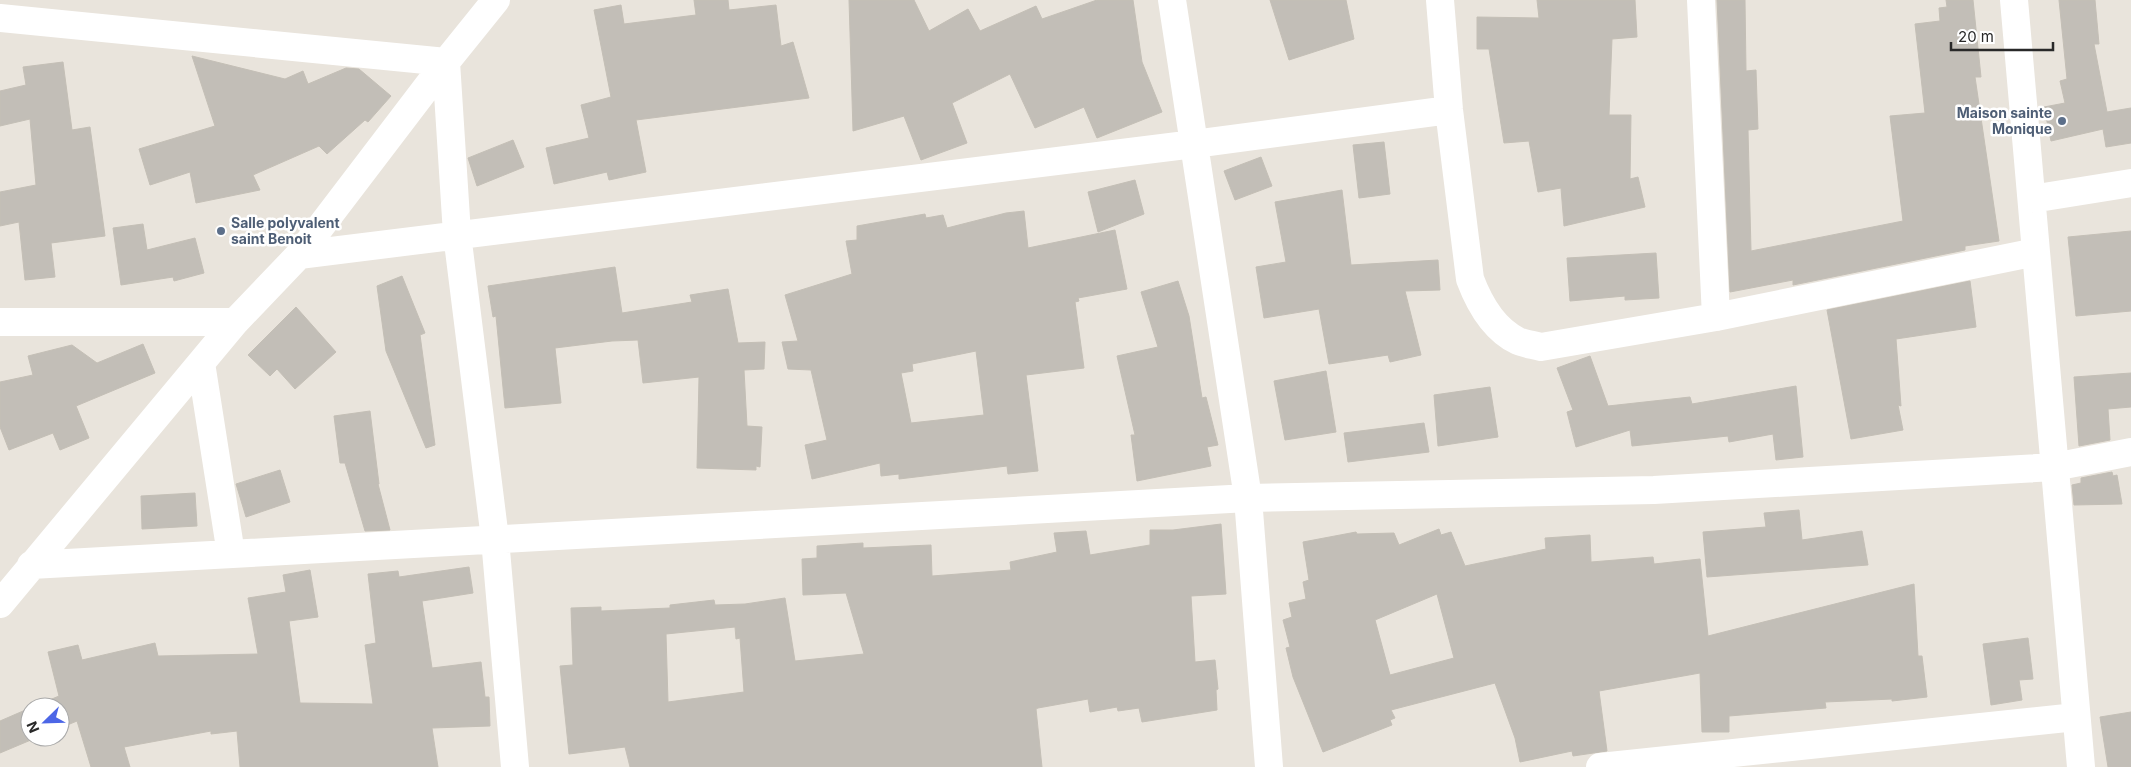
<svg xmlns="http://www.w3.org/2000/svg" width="2131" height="767" viewBox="0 0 2131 767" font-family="Inter,sans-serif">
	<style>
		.building { fill: #c2beb7; stroke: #c4bfb6; fill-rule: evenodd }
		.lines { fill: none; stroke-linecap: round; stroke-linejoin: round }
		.minor { stroke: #fff; stroke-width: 28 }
		.service-dot { fill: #5c6f8a; stroke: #fff; stroke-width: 2 }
		.labels { text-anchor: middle; stroke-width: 5; stroke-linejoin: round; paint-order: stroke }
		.service-label { font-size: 14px; font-weight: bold; fill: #4e5e75; stroke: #fff; text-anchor: end }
	</style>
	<rect width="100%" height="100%" fill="#e9e4dc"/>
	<path class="building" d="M694 0H728L729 10 776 5 781 46 793 42 809 98 636 120 646 172 609 180 607 172 554 184 546 148 589 138 581 105 611 97 594 10 621 5 624 24 696 15Z
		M849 0H914L929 31 968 9 980 31 1036 6 1042 19 1097 0H1133L1142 62 1162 112 1097 138 1084 107 1035 128 1010 74 952 103 967 143 921 160 904 116 853 131Z
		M1270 0H1346L1354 39 1289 60Z
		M1537 0H1635L1637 37 1612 39 1609 115H1631L1630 179 1638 177 1645 207 1564 226 1561 188 1538 192 1529 141 1504 143 1489 49H1477V17L1539 18Z
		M1717 0H1745L1746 71 1756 70 1758 129 1748 130 1751 251 1903 221 1890 116 1925 113 1915 24 1940 21 1939 8 1947 7 1946 0H1973L1981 77H1975L1999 241 1965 246V250L1793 285V280L1730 292Z
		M2059 0H2095L2099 44H2094L2107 112 2131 108V143L2106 147 2103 129 2051 141 2044 107 2065 103 2060 81 2067 79Z
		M192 56 285 79 303 71 308 84 346 68 359 69 391 96 368 122 365 120 327 154 319 146 253 175 260 190 196 203 190 172 150 185 139 149 215 126Z
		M63 62 72 130 90 127 105 236 51 243 55 277 25 280 19 222 0 226V192L36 185 30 119 0 126V91L26 85 23 67Z
		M513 140 524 167 477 186 468 158Z
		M1384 142 1390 194 1359 198 1353 145Z
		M1261 157 1272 186 1235 200 1224 171Z
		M1135 180 1144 214 1098 232 1088 192Z
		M1342 190 1351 265 1438 260 1440 290 1405 291 1421 355 1390 362 1388 355 1329 364 1319 309 1264 318 1256 267 1286 262 1275 202Z
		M1024 211 1028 248 1115 230 1127 289 1078 298 1079 301 1075 302 1084 368 1026 375 1038 471 1008 474 1007 466 899 479V474L881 476 880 463 812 479 805 445 827 440 811 370 788 369 782 342 798 341 785 295 852 274 846 241 857 240V226L925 214 926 218 943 215 947 228 1006 213ZM976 351 984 415 911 423 901 373 913 371 912 364Z
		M143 224 147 250 195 238 204 273 174 281 173 277 121 285 113 228Z
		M2131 231V311L2076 316 2068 237Z
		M1656 253 1659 298 1625 300V296L1570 301 1567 258Z
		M615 267 622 313 692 302 690 295 728 289 738 343 765 342 764 369 744 370 747 426 762 427 760 467 756 466V470L697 468 699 377 643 383 638 340 612 341 555 348 561 403 505 408 496 316 493 317 488 286Z
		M402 276 425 333 420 335 435 445 426 448 386 351 377 286Z
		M1178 281 1189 316 1202 398 1206 397 1218 445 1207 447 1211 466 1137 481 1131 435H1135L1117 356 1158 347 1141 292Z
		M1970 281 1976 327 1896 339 1901 406 1898 405 1903 430 1851 439 1827 310Z
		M296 307 336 352 295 389 277 369 270 376 248 355Z
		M143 344 155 373 76 406 89 438 60 450 53 433 9 450 0 427V382L33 375 28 356 72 345 97 363Z
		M1590 356 1608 406 1690 397 1692 404 1796 386 1803 457 1776 460 1773 434 1729 442 1728 436 1632 446 1630 430 1576 447 1567 412 1573 410 1557 368Z
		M1326 371 1336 432 1285 440 1274 381Z
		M2131 373V407L2108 409 2110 440 2079 446 2074 377Z
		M1490 387 1498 437 1438 446 1434 395Z
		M370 411 379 484H378L390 530 365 531 345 463H340L334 416Z
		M1424 423 1429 452 1348 462 1344 433Z
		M280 470 290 502 246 517 236 484Z
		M2112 472 2113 476 2117 475 2122 504 2074 505 2072 485 2081 483V478Z
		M195 493 197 526 142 529 141 496Z
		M1799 510 1802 540 1862 531 1868 565 1707 577 1703 532 1766 527 1764 513Z
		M1221 524 1226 594 1191 596 1195 662 1215 660 1218 689 1216 690 1217 710 1142 722 1139 708 1118 711 1117 707 1090 712 1088 699 1038 708 1036 709 1042 767H630L625 747 569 754 560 666 573 665 571 608 601 607V611L670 608V605L714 600 715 605 745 604 785 598 795 661 864 654 846 593 803 595 802 559 817 558V546L863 543V548L931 545 932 576 1011 570 1010 562 1057 552 1054 533 1086 531 1090 555 1150 545V530H1173ZM735 627 736 639 740 638 744 692 668 702 666 634Z
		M1439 529 1441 535 1451 532 1465 566 1546 549 1545 538 1590 535 1591 562 1653 557 1654 564 1700 559 1708 636 1914 584 1918 656H1922L1927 697 1892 701V699L1825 702 1826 708 1729 716V732H1702L1700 673 1599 691 1607 751 1573 756 1572 751 1520 762 1515 738 1495 683 1391 710 1395 718 1390 720 1392 725 1323 752 1293 677 1286 648 1290 647 1283 620 1292 617 1289 603 1306 599 1303 582 1309 580 1303 542 1356 532 1357 534 1394 533 1399 545ZM1437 594 1454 658 1390 675 1375 620Z
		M469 567 473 593 422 601 432 668 481 662 485 697H489L490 726 432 728 438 767H240L237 731 211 734V731L124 747 130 767H91L77 721 60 728V707H33L59 696 48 652 78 645 82 660 155 643 158 656 258 654 248 598 286 592 283 575 310 570 318 617 289 621 300 703 373 704 365 645 376 643 368 574 398 571 399 577Z
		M2028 638 2033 679 2019 680 2022 700 1991 705 1983 644Z
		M30 708V737H38L0 753V721Z
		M2131 712V767H2108L2100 717Z"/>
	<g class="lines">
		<path class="minor" d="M1172 0 1248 498 1269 767
			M1440 0 1449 110 1470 279C1479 303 1493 329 1518 341 1525 344 1534 345 1541 347L1716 317 2036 252
			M1701 0 1716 317
			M2014 0 2081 767
			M0 18 446 62 457 234 495 539 515 767
			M2032 199 2131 183
			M299 255 1194 144 1449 110
			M0 322H235
			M201 363 231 554
			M31 565 1248 498 1654 490 2054 467 2131 452
			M0 604 235 322 299 255 446 62 496 0
			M1600 767 2076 717"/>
	</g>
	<g class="service-dot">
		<circle cx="2062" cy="121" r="5"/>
		<circle cx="221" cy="231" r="5"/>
	</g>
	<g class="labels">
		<g class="service-label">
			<text x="2052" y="118">Maison sainte<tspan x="2052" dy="16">Monique</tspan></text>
			<text x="231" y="228" text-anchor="start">Salle polyvalent<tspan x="231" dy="16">saint Benoit</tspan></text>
		</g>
	</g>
	<g transform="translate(45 722) rotate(247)"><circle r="24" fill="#ffffff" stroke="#a9a9a9"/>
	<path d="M0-4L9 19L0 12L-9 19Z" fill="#4c66e6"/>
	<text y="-8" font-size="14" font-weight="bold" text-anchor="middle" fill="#292929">N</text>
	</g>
	<path d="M1951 42v8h102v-8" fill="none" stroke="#292929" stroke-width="2.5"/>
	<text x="1958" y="42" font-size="15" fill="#292929" stroke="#ffffff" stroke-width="4" paint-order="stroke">20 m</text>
</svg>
